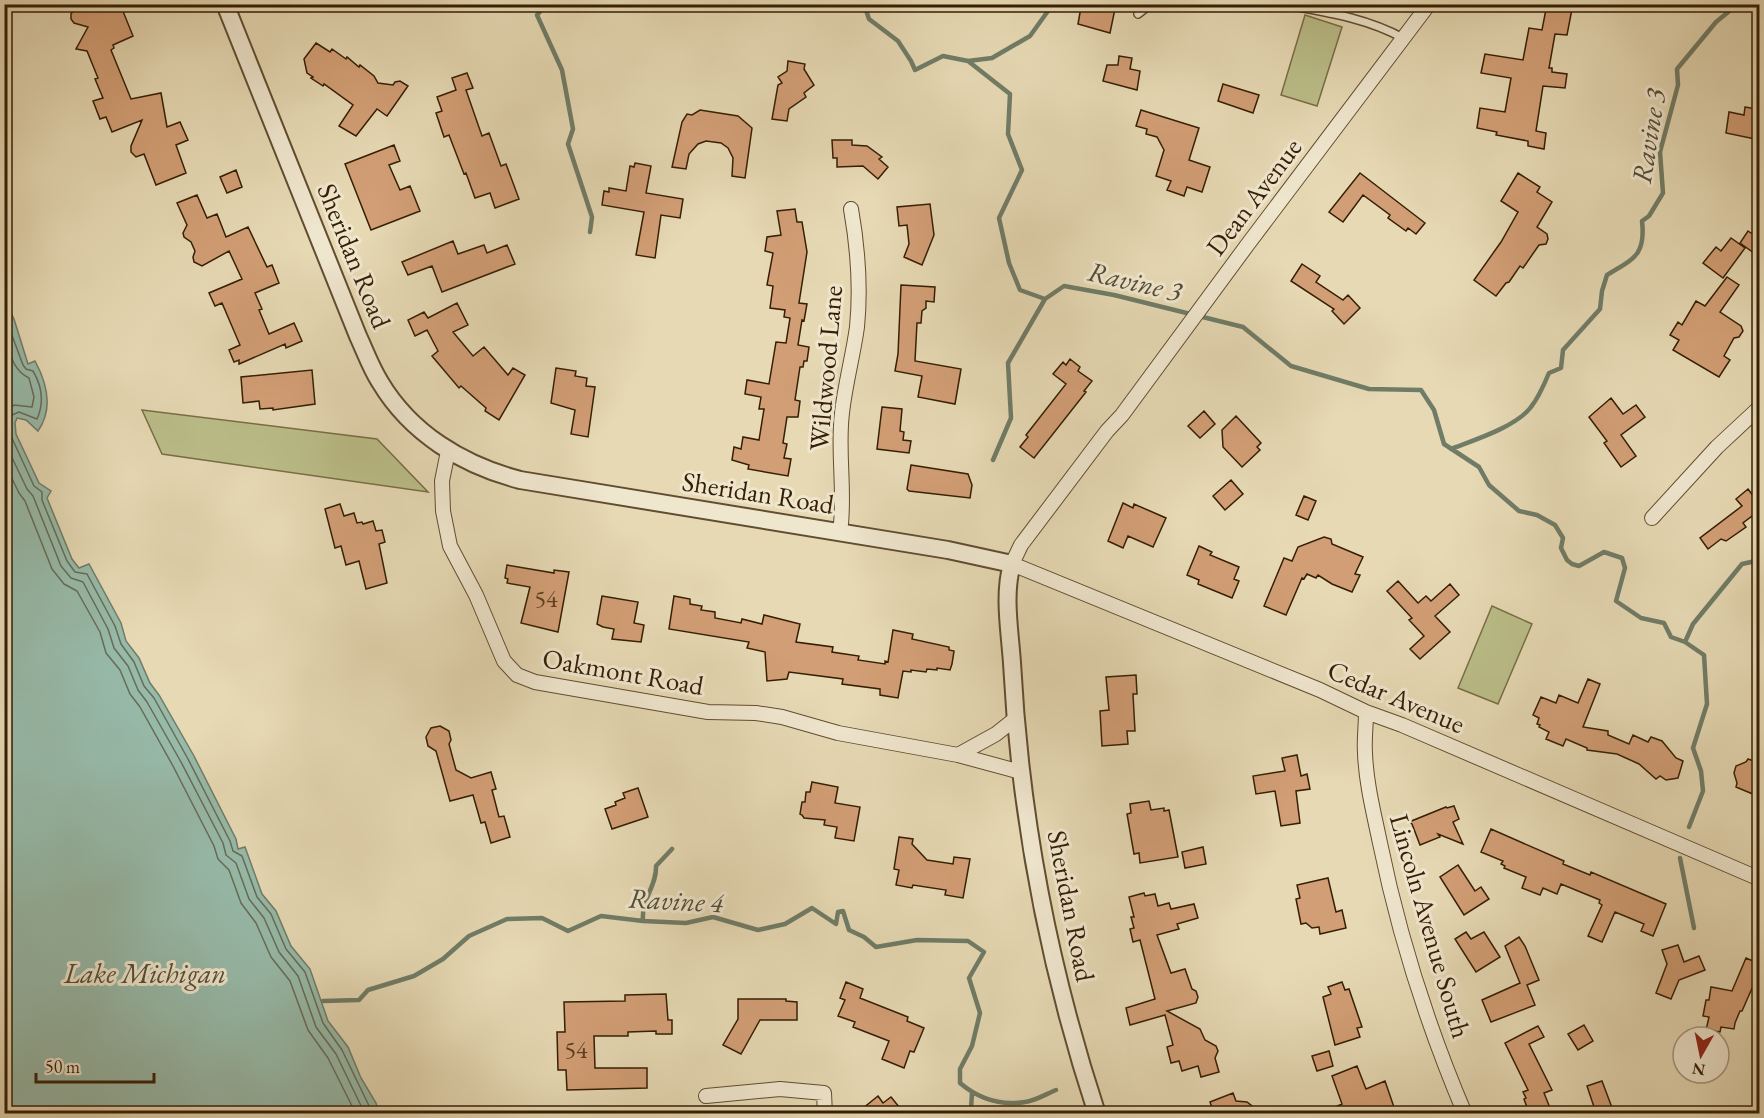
<svg xmlns="http://www.w3.org/2000/svg" width="1764" height="1118" viewBox="0 0 1764 1118" font-family="'EB Garamond',serif">
	<style>
		.green { fill: #bbbe89; stroke: #786e46; stroke-width: 1.5 }
		.water { fill: #97baa9; stroke: #707c67; stroke-width: 1.5 }
		.lines { fill: none; stroke-linecap: round; stroke-linejoin: round }
		.shore { stroke: #666c56; stroke-width: 1.5 }
		.stream { stroke: #707c67; stroke-width: 4.5 }
		.building { fill: #d29e75; stroke: #351e04; stroke-width: 1.5 }
		.service-casing { stroke: #614d30; stroke-width: 10 }
		.minor-casing { stroke: #614d30; stroke-width: 16 }
		.tertiary-casing { stroke: #614d30; stroke-width: 20 }
		.service { stroke: #efe6ce; stroke-width: 7 }
		.minor { stroke: #efe6ce; stroke-width: 14 }
		.tertiary { stroke: #efe6ce; stroke-width: 16 }
		.labels { text-anchor: middle; stroke-width: 6; stroke-linejoin: round; paint-order: stroke }
		.number-label { font-size: 24px; fill: #5c3e20 }
		.street-label { font-size: 27px; fill: #351e04; stroke: #efe6ce }
		.water-label { font-size: 28px; font-style: italic; fill: #524d36; stroke: #efe6ce }
	</style>
	<rect width="100%" height="100%" fill="#e6d9b4"/>
	<filter id="stains"><feTurbulence type="fractalNoise" baseFrequency=".00333" numOctaves="4"/><feColorMatrix values="0 0 0 0 .2 0 0 0 0 .09 0 0 0 0 .02 0 0 0 .5 -.17"/></filter>
	<radialGradient id="worn" r=".72"><stop offset=".6" stop-color="#630" stop-opacity="0"/><stop offset="1" stop-color="#630" stop-opacity=".3"/></radialGradient>
	<path class="green" d="M1305 15 1342 27 1317 106 1281 95Z
		M142 410 377 439 428 492 162 454Z
		M1492 606 1532 624 1498 704 1458 688Z"/>
	<path class="water" d="M5 301 14 319 28 364 35 361C47 383 54 408 38 431L26 420 17 418 15 423 16 434 39 483 51 491 47 498 72 559 79 568 89 564 121 623 126 641 139 658 150 683 159 695 194 756 236 839 238 849 245 847 262 894 276 911 291 946 310 969 328 1021 348 1047 361 1078 376 1103 379 1113H5Z"/>
	<g class="lines">
		<path class="shore" d="M4 314 23 365 26 369 33 371C42 386 44 403 37 419L19 412 12 415 9 422 11 436 34 486 42 492V500L67 561 75 572 87 574 115 626 121 644 134 662 144 686 154 698 188 759 230 841 233 851 242 856 257 897 271 914 286 949 305 972 323 1023 342 1050 373 1114
			M4 335C10 352 12 370 29 378L34 397 32 407 14 405 4 413
			M4 441 27 489 33 496 61 566 71 578 83 582 108 629 114 648 128 666 138 690 147 702 181 762 223 843 226 855 236 863 249 899 264 918 279 952 298 976 316 1027 336 1054 365 1114
			M4 462 19 493 25 501 52 569 64 584 77 591 100 632 106 653 120 670 130 694 140 707 173 766 214 846 218 859 229 870 241 903 256 923 271 957 290 981 308 1030 328 1058 356 1114"/>
		<path class="stream" d="M547 4 537 15 562 70 573 129 568 144 592 217 590 232
			M864 4 869 19 898 41 911 61 915 70 943 56 968 61 992 58 1030 36 1053 4
			M968 61 1010 94 1008 134 1022 170 999 218 1009 263 1020 290 1045 299 1064 286 1114 295 1243 327 1291 366 1369 389 1421 390 1434 410 1444 444 1479 467 1489 485 1519 511 1537 515 1555 525 1563 538 1561 548 1567 560 1572 564 1579 566 1604 552 1622 558 1625 568 1616 601 1641 618 1664 623 1671 637 1685 642 1693 624 1742 564 1760 560
			M1451 449C1474 440 1516 427 1531 407 1539 397 1544 385 1549 373L1561 368 1563 350 1600 309 1602 291 1607 275C1633 259 1646 256 1642 221L1649 216 1663 193 1660 152 1678 85 1677 69 1716 22 1738 4
			M993 460 1011 418 1008 363 1045 299
			M1685 642 1704 655 1707 704 1693 748 1701 771 1703 791 1689 827
			M1680 858 1694 928
			M643 921C641 899 657 886 656 866L672 849
			M323 1001 359 1000 368 990 414 976 443 959 469 936 507 919 542 918 568 931 601 916 643 921 686 923 713 917 758 930 785 924 812 908 836 924 838 912 843 911 849 930 864 937 876 947 917 940 968 941 984 952 969 978 980 1013 972 1046 960 1069V1083C979 1099 1000 1106 1025 1102 1035 1101 1046 1094 1056 1090
			M964 1114 971 1109 972 1093"/>
	</g>
	<path class="building" d="M85 4H120L133 36 113 45 114 48 111 50 131 99 161 93 167 127 180 122 188 140 176 145 186 173 156 185 144 154 136 157 131 152V146L142 120 112 132 106 117 100 119 93 101 103 98 95 79 98 78 87 51 76 49 88 27 74 23 71 19V14L74 9Z
		M1091 4H1116L1110 33 1078 24 1081 7 1090 9Z
		M1547 4H1569L1568 8 1572 9 1567 35 1555 34 1549 68H1552V72L1567 74 1565 88 1543 86 1536 131 1546 133 1544 149 1528 146V141L1496 135 1497 132 1477 128 1480 108 1505 112 1511 78 1481 73 1485 54 1523 60 1529 28 1542 30Z
		M316 43 330 52 332 49 346 59 347 57 359 67 360 65 374 76 378 83 393 85 395 82 400 81 408 86 387 116 377 109 356 136 339 126 353 105 324 84 323 86 311 78 313 77 307 73 304 59Z
		M1119 56 1132 58 1130 69 1140 71 1137 90 1103 81 1107 65H1118Z
		M788 61 805 64 804 69 814 85 804 93 806 97 789 109 787 121 772 119 778 85 782 83 778 77 787 71Z
		M467 73 473 88 466 90 482 136 489 133 501 166 506 164 519 199 495 208 490 193 475 198 466 173 464 174 449 135 444 137 436 113 442 111 437 97 456 90 452 78Z
		M1223 84 1259 95 1253 113 1218 101Z
		M1745 107 1757 109 1756 115H1760V140L1726 133 1729 112 1744 115Z
		M700 110 738 116 752 128 745 178 732 176 733 158 728 148 721 143 706 141 698 144 689 154 686 169 672 167 682 122 687 114 692 115Z
		M1141 110 1199 128 1189 160 1210 167 1202 192 1187 187 1184 196 1167 190 1171 181 1156 176 1164 150 1157 137 1146 134 1147 129 1136 126Z
		M832 140H852V145L867 146 882 157 879 159 888 167 878 179 863 166 837 167V158H833Z
		M394 145 400 161 389 165 400 190 410 186 420 211 371 230 345 164Z
		M635 163 651 166 646 193 683 199 680 218 661 215 655 258 636 255 644 212 602 205 604 191 609 192V188L626 191 630 166 634 167Z
		M236 170 242 187 227 193 220 177Z
		M1360 173 1425 223 1416 234 1408 228 1406 231 1388 218 1390 215 1363 195 1343 222 1329 212Z
		M1518 173 1540 187 1537 192 1552 202 1537 227 1547 234 1548 239 1546 244 1539 245 1523 268 1520 266 1509 282 1506 283 1496 296 1474 280 1501 242 1518 212 1501 201Z
		M197 195 207 218 217 214 226 237 248 227 267 267 272 265 279 283 255 293 262 309 259 310 269 334 294 323 302 341 286 348 285 344 239 364V360L234 362 229 350 240 345 222 303 215 306 209 293 242 279 229 251 202 266 194 262 193 257 195 251 191 242 184 237 183 233 187 225 177 203Z
		M930 204 934 235 922 265 904 257 909 244 907 225 899 226 897 207Z
		M795 209 797 222H802L807 252 799 303 807 304 804 321 802 320 798 345 809 347 807 361H804L803 367H800L795 400 800 401 798 417H787L783 443 787 444 784 458 791 459 788 476 748 469 749 465 732 460 734 447 741 449 743 437 759 440 764 409H759L761 397 745 394 747 380 769 384 776 342 786 343 790 318 784 317 785 310 770 308 773 286 767 285 773 253 765 251 767 237 781 235 777 211Z
		M1748 231 1760 239V246L1754 253 1740 243Z
		M1731 238 1745 248 1723 278 1703 263 1716 247 1721 251Z
		M453 241 458 254 484 245 487 253 507 245 515 264 442 292 432 266 408 275 402 262Z
		M1302 264 1320 276 1316 282 1343 300 1348 295 1360 308 1344 324 1332 311 1334 309 1291 281Z
		M1727 277 1739 285 1720 312 1741 326 1743 331 1739 337 1734 338 1724 356 1730 360 1719 377 1673 350 1679 340 1670 335 1678 322 1682 325 1696 301 1705 306Z
		M901 285 935 287 934 302 926 301V308L922 311 921 323H917L915 361 961 369 955 404 918 397 922 376 895 371 898 354Z
		M457 303 468 325 453 332 473 356 484 347 508 375 513 368 525 375 499 420 485 411 486 408 461 386 459 388 432 356 438 351 427 330 415 336 408 320 424 312 428 318Z
		M1070 359 1080 367 1078 371 1092 381 1084 391 1086 392 1034 458 1020 447 1028 437 1026 435 1066 384 1053 374 1063 362 1066 365Z
		M556 368 576 371 575 376 587 378 586 386 595 387 588 437 571 434 575 410 551 403Z
		M312 370 315 404 273 410V408L260 409 259 401 243 403 241 377Z
		M1611 398 1623 414 1636 405 1645 417 1621 435 1636 456 1621 467 1604 443 1607 441 1589 417Z
		M882 407 902 409 900 431 904 432 903 440 911 441 909 453 877 449Z
		M1204 411 1215 424 1200 438 1188 426Z
		M1236 416 1261 443 1257 447 1260 450 1242 467 1223 447 1222 430Z
		M911 465 968 474 972 485 970 498 909 491 907 489Z
		M1231 480 1243 494 1225 510 1213 496Z
		M1748 489 1760 505V510L1743 523 1746 527 1726 541 1721 539 1708 549 1700 538 1742 506 1736 499Z
		M1304 496 1316 501 1308 520 1296 515Z
		M1123 503 1133 508 1134 504 1166 518 1153 547 1128 536 1123 548 1108 541Z
		M340 504 344 516 354 513 357 523 362 522 363 524 373 521 376 531 382 530 385 542 379 544 387 583 366 589 359 561 346 565 341 546 335 548 325 509Z
		M1324 537 1331 539 1332 544 1363 557 1355 574 1360 575 1352 592 1332 584 1318 575 1316 578 1307 574 1304 579 1302 578 1286 615 1264 606 1284 558 1292 561 1298 547Z
		M1199 546 1212 552 1210 555 1239 567 1234 579 1239 581 1232 598 1198 584 1199 580 1187 575Z
		M507 565 554 573V570L569 572 558 632 521 623 530 587 507 583 508 579 505 578Z
		M1398 581 1418 603 1426 596 1431 601 1450 584 1459 595 1435 616 1450 632 1420 659 1410 649 1424 636 1409 620 1412 618 1387 591Z
		M602 596 638 602 634 623 644 625 641 642 612 639 614 629 603 627 597 624Z
		M674 596 690 599V604L702 606 701 610 715 612V618L741 623 742 619 762 624 764 615 800 624 796 642 833 647 832 652 859 656 858 660 885 664V661L888 662 893 630 913 634 912 639 949 647V650L954 651 952 664 950 670 937 668V670L927 669 926 672 911 670V672L903 671 898 698 880 695V689L842 684 843 679 789 672 787 679 767 681 765 652 747 648 749 642 669 629Z
		M1136 675 1137 694H1133L1135 731H1127L1128 744 1102 746 1100 711 1109 710 1106 677Z
		M1588 679 1600 684 1583 727 1608 731V735L1629 744 1633 735 1648 742 1651 737 1662 741 1676 758 1683 761 1678 778 1666 780 1660 776 1656 779 1639 764 1617 754 1587 750V748L1566 739 1563 746 1546 739 1549 732 1539 727 1540 725 1537 724 1539 718 1533 715 1541 697 1556 703 1559 695 1578 703Z
		M440 726 449 731 451 740 449 744 456 770 471 778 491 772 496 789 492 790 499 817 504 816 510 837 491 843 485 822 481 823 473 795 450 801 436 751 428 746 426 737 431 728Z
		M1297 755 1301 776 1307 774 1310 789 1296 791 1300 823 1281 826 1275 791 1256 794 1253 776 1285 771 1282 758Z
		M1748 759 1760 763V797L1736 787 1737 783 1734 773 1736 766 1746 762Z
		M812 782 838 787 835 803 860 807 854 841 835 838 837 827 824 825 825 820 804 818 802 815 800 814 802 802H805L806 792H810Z
		M638 788 648 817 612 829 605 809 616 805 615 802 625 798 623 793Z
		M1149 801 1151 810 1164 808V811L1169 810 1178 857 1140 863 1139 853 1134 854 1127 814 1131 813 1130 804Z
		M1454 806 1459 819 1453 822 1463 844 1438 834 1440 837 1420 845 1412 824 1409 822 1446 807 1447 808Z
		M1491 829 1564 861 1563 864 1590 875 1591 872 1666 904 1653 936 1641 931 1644 924 1615 912 1602 942 1588 936 1602 905 1599 903 1600 900 1561 884 1557 894 1543 888 1540 895 1522 888 1526 877 1504 868 1505 866 1501 864 1503 861 1481 852Z
		M899 837 913 839 912 844 927 860 953 864 954 857 970 859 963 898 945 895 946 890 913 885 912 888 896 885 899 870 894 869Z
		M1203 847 1206 864 1185 868 1182 852Z
		M1458 865 1475 891 1481 887 1489 899 1464 915 1440 877Z
		M1328 878 1336 912 1342 910 1346 928 1320 934 1319 927 1312 928 1306 923 1301 924 1296 899 1300 898 1297 885Z
		M1144 893 1145 896 1155 894 1158 906 1169 903 1171 909 1194 904 1198 918 1177 924 1179 929 1157 935 1171 973 1185 969 1192 989 1196 991 1198 997 1196 1003 1167 1011 1200 1029 1205 1040 1216 1046 1218 1051 1215 1058 1219 1072 1201 1077 1198 1066 1182 1071 1179 1061 1171 1063 1167 1047 1173 1045 1165 1015 1130 1025 1126 1008 1155 999 1140 940 1133 942 1130 929 1134 928 1131 917H1134L1129 897Z
		M1466 932 1471 939 1484 932 1500 957 1476 972 1455 939Z
		M1519 937 1525 946 1539 980 1527 985 1535 1005 1491 1022 1482 1000 1520 983 1505 946Z
		M1678 945 1684 962 1699 956 1705 970 1679 980 1671 999 1656 993 1667 964 1662 950Z
		M1746 958 1760 964V970L1742 1011H1740L1735 1023 1734 1029 1721 1027 1720 1032 1706 1030 1709 1017 1703 1016 1706 1000H1709L1711 987 1732 991Z
		M846 982 863 989 860 998 908 1017 907 1021 924 1028 914 1052 910 1051 904 1068 882 1059 889 1041 853 1027 855 1022 838 1016 845 1000 840 998Z
		M1342 982 1345 990 1349 989 1362 1027 1357 1028 1360 1037 1335 1045 1323 997 1331 994 1328 987Z
		M666 994 668 1020H672V1034H656V1031L628 1032V1036H594L595 1068H647V1088L567 1090 566 1070H558L557 1032H565L564 1002 625 1001V995Z
		M738 999H786V1001L797 1002V1020H760L741 1054 723 1045 738 1019Z
		M1584 1025 1593 1041 1578 1050 1568 1034Z
		M1538 1026 1544 1037 1529 1044 1552 1090 1544 1093 1552 1113H1529L1524 1099 1526 1098 1523 1092 1528 1090 1505 1043Z
		M1329 1051 1333 1066 1317 1071 1312 1056Z
		M1357 1066 1366 1089 1385 1081 1396 1113H1321L1342 1104 1332 1076Z
		M1602 1081 1614 1113H1596L1587 1086Z
		M1233 1093 1236 1101 1247 1102 1261 1113H1214L1210 1102Z
		M878 1096 883 1103 891 1097 904 1113H857Z"/>
	<g class="lines">
		<g class="service-casing">
			<path id="service" d="M1281 4C1324 12 1364 17 1403 38
				M1138 14 1151 4"/>
		</g>
		<g class="minor-casing">
			<path id="minor" d="M1429 4 1248 244 1122 415 1107 431 1021 545 1012 564 1320 690 1366 712 1402 725 1760 879
				M448 451 442 481 443 511 450 546 476 595 504 661 517 675 535 682 708 712 756 713 782 717 838 733 958 755 1021 772
				M1652 518 1717 447 1760 407
				M840 532C846 493 837 453 842 413 845 385 853 356 857 327 861 287 858 249 851 209
				M1366 712C1366 726 1364 740 1365 753 1366 783 1374 814 1380 843 1399 936 1428 1027 1465 1114
				M958 755 996 734 1015 719
				M706 1096 780 1089 824 1093 825 1114"/>
		</g>
		<g class="tertiary-casing">
			<path id="tertiary" d="M225 4 358 336C365 351 371 368 380 382 411 434 463 465 520 480L948 550 1012 564C1003 595 1010 632 1012 663 1020 816 1049 968 1097 1114"/>
		</g>
		<use href="#service" class="service"/>
		<use href="#minor" class="minor"/>
		<use href="#tertiary" class="tertiary"/>
	</g>
	<g class="labels">
		<g class="number-label">
			<text x="546" y="607">54</text>
			<text x="576" y="1058">54</text>
		</g>
		<g class="street-label">
			<text transform="translate(1254 197) rotate(-53)" y="9">Dean Avenue</text>
			<text transform="translate(354 256) rotate(68)" y="9">Sheridan Road</text>
			<text transform="translate(826 368) rotate(-85)" y="9">Wildwood Lane</text>
			<text transform="translate(758 493) rotate(9)" y="9">Sheridan Road</text>
			<text transform="translate(623 672) rotate(10)" y="9">Oakmont Road</text>
			<text transform="translate(1396 697) rotate(23)" y="9">Cedar Avenue</text>
			<text transform="translate(1071 906) rotate(79)" y="9">Sheridan Road</text>
			<text transform="translate(1430 926) rotate(74)" y="9">Lincoln Avenue South</text>
		</g>
		<g class="water-label">
			<text transform="translate(1648 136) rotate(-81)" y="10">Ravine 3</text>
			<text transform="translate(1135 281) rotate(13)" y="10">Ravine 3</text>
			<text transform="translate(676 900) rotate(3)" y="10">Ravine 4</text>
			<text x="145" y="983">Lake Michigan</text>
		</g>
	</g>
	<rect width="1764" height="1118" fill="none" stroke="#e6d9b4" stroke-width="24"/>
	<rect x="6" y="6" width="1752" height="1106" fill="none" stroke="#351e04" stroke-width="3"/>
	<rect x="12" y="12" width="1740" height="1094" fill="none" stroke="#351e04" stroke-width="1.5"/>
	<g transform="translate(1701 1055) rotate(189)"><circle r="28" fill="#efe6ce" stroke="#a5967d" stroke-width="1.5"/>
	<path d="M0-4.5L10 22L0 15L-10 22Z" fill="#8f2418"/>
	<text y="-9" font-size="16" font-weight="bold" text-anchor="middle" fill="#351e04">N</text>
	</g>
	<path d="M36 1073v9h118v-9" fill="none" stroke="#351e04" stroke-width="3"/>
	<text x="45" y="1073" font-size="18" fill="#351e04" stroke="#efe6ce" stroke-width="4.5" paint-order="stroke">50 m</text>
	<rect width="100%" height="100%" filter="url(#stains)"/>
	<rect width="100%" height="100%" fill="url(#worn)"/>
</svg>
